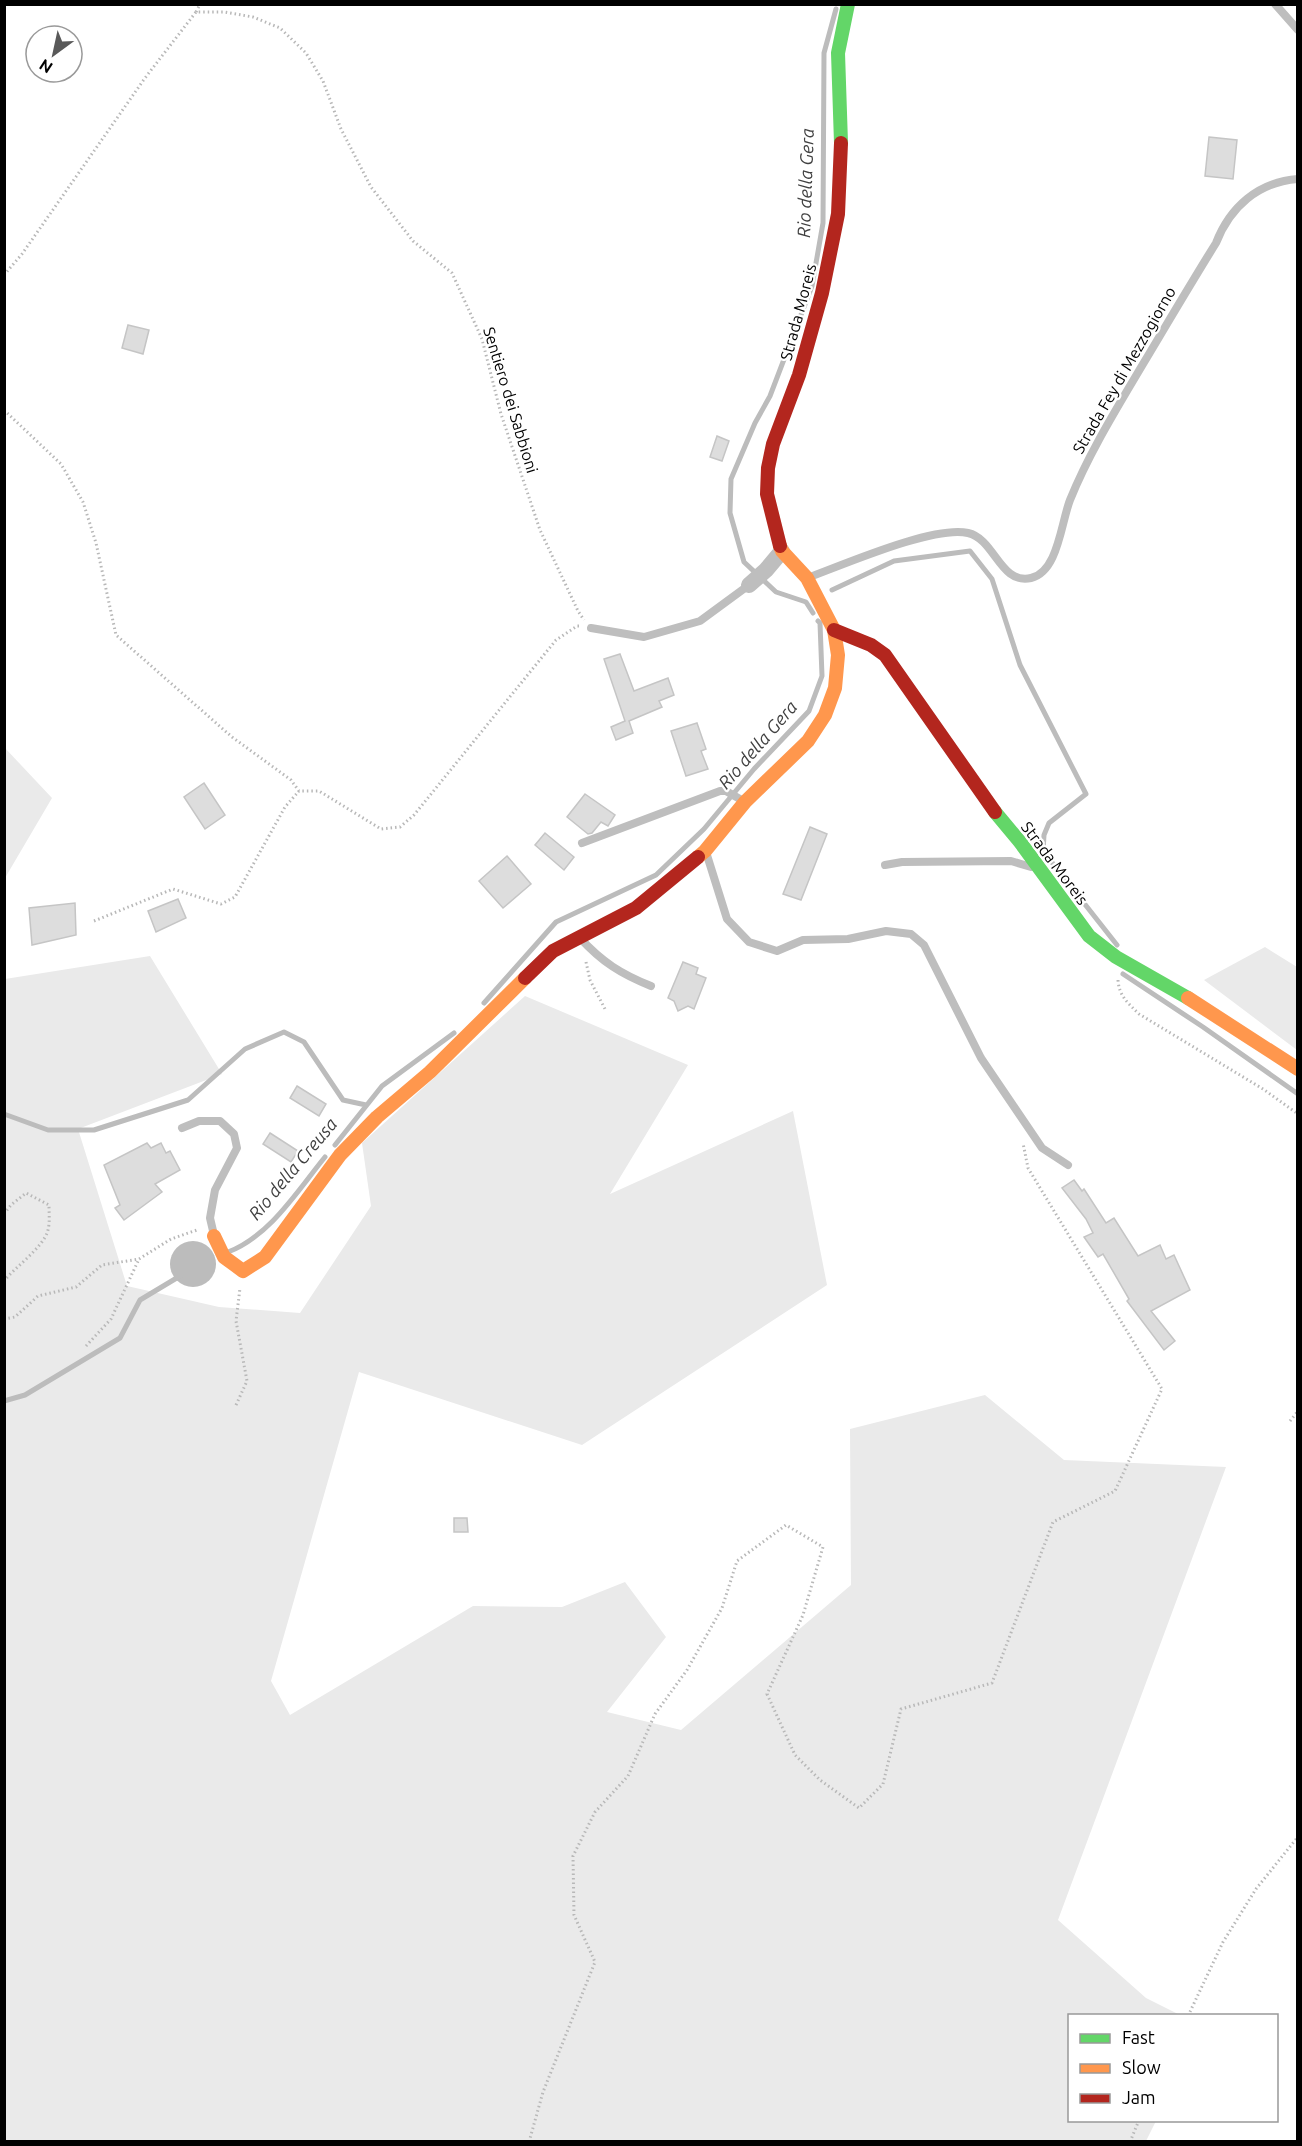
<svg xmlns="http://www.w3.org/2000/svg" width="1302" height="2146" viewBox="0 0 1302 2146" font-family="Ubuntu,sans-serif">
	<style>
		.green { fill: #eaeaea }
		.water { fill: #bcbcbc }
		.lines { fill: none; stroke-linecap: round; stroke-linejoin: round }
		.stream { stroke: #bcbcbc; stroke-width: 5 }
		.building { fill: #ddd; stroke: #c5c5c5; stroke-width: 1.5 }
		.path { stroke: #b8b8b8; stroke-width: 3; stroke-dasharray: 1.5 3; stroke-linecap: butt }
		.lane { stroke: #bebebe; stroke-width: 8 }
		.street { stroke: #bebebe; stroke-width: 16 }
		.fast { stroke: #63d668; stroke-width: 14 }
		.slow { stroke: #ff974d; stroke-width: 14 }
		.jam { stroke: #b3261e; stroke-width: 14 }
		.labels { text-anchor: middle; stroke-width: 4.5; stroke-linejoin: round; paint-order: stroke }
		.street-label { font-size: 16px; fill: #000; stroke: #fff }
		.water-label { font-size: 18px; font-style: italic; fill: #414141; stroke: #fff }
	</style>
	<rect width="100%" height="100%" fill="#fff"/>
	<path class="green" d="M5 748 52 798 5 878Z
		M1265 947 1297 967V1050L1204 980Z
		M150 956 222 1074 78 1129 127 1286 219 1307 300 1313 371 1206 362 1143 525 996 688 1065 610 1194 793 1111 827 1285 582 1445 359 1372 271 1681 290 1715 473 1606 562 1607 625 1582 666 1637 607 1712 681 1730 851 1585 850 1429 985 1395 1064 1460 1226 1467 1058 1920 1146 1998 1180 2015 1070 2016V2120L1156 2121 1146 2141 5 2142V979Z"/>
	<path class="water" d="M170 1264a23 23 0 1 1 46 0a23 23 0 1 1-46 0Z"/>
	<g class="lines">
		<path class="stream" d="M832 590 894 561 970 551 992 579 1020 665 1086 794 1049 823 1044 835 1043 851 1117 945
			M813 613 806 602 776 592 744 562 730 513 731 479 755 423 770 396 812 286 823 223 824 53 836 9
			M1123 974 1203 1027 1298 1094
			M484 1003 556 922 656 875 704 829 754 769 809 711 822 676 820 623 818 621
			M4 1114 48 1130H94L188 1100 245 1049 284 1032 304 1042 343 1100 366 1105
			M335 1145 382 1086 454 1033
			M228 1252C270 1236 298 1190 325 1157
			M4 1401 25 1395 120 1338 140 1300 180 1276"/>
	</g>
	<path class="building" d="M1209 137 1237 140 1233 179 1205 176Z
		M128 325 149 330 143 354 122 348Z
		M717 436 729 441 722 461 710 457Z
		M620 654 634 691 668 678 674 695 659 701 662 707 629 721 633 733 616 740 611 727 625 721 604 659Z
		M697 723 706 749 701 751 708 769 686 776 671 731Z
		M204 783 225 815 205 829 184 797Z
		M585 794 615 815 608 826 601 822 592 833 588 834 567 817Z
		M810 827 827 834 801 900 783 894Z
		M545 833 574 857 564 870 535 845Z
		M507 856 531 884 503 908 479 881Z
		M178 899 186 918 156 932 148 911Z
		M75 903 76 935 32 945 29 908Z
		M683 962 698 968 696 974 706 978 694 1009 688 1006 678 1011 674 1001 668 998Z
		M297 1086 326 1104 319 1116 290 1098Z
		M270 1133 298 1151 291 1162 263 1144Z
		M147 1143 151 1148 161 1143 166 1153 170 1151 180 1170 155 1184 162 1192 124 1220 115 1208 120 1205 104 1165Z
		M1074 1180 1082 1191 1084 1189 1106 1223 1114 1218 1138 1256 1160 1245 1166 1259 1174 1255 1190 1290 1151 1311 1175 1341 1164 1350 1127 1301 1129 1299 1103 1254 1098 1257 1084 1237 1093 1233 1086 1219 1062 1188Z
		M454 1518H467L468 1532H454Z"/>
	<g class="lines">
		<path class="path" d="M196 12 200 4
			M4 275 22 254 145 78 196 12H224L253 17 280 28 306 53 323 81 341 129 371 187 413 241 452 273 482 339 501 414 540 530 578 611 584 620
			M4 410 61 464 83 502 96 543 116 635 232 737 291 780 299 791H319L381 829 400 827 414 815 556 640 577 626H580
			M94 921 173 889 221 904 235 897 285 807 299 791
			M586 962 590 980 605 1009
			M1118 980C1119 996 1128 1003 1139 1014L1263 1089 1298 1114
			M4 1214 11 1205 26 1193 49 1205C49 1213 50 1222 48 1230 44 1247 15 1267 4 1281
			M4 1319 15 1317 38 1296 76 1287 102 1265 139 1259 171 1239 197 1230
			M86 1346 111 1319 139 1259
			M236 1405 247 1381 236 1321 240 1288
			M1290 1421 1298 1411
			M1188 2016 1223 1942 1256 1889 1297 1838
			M529 2142 543 2092 595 1962 574 1915 573 1856 595 1812 628 1776 655 1714 687 1670 722 1608 737 1561 786 1525 823 1547 803 1615 767 1694 795 1755 820 1780 859 1808 883 1784 901 1709 992 1683 1053 1522 1115 1491 1162 1389 1028 1168 1023 1143
			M1130 2142 1139 2120"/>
		<path class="lane" d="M1275 4 1298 30
			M807 578C843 565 934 525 968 533 995 539 1000 585 1031 578 1058 572 1061 523 1070 500 1089 453 1117 408 1143 364 1167 324 1191 283 1216 243 1230 207 1258 182 1298 179
			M591 628 644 637 700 621 749 585
			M582 843 720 791H726L745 802
			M706 852 727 919 749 942 777 951 803 940 848 939 886 931 911 934 924 945 981 1058 1042 1148 1068 1165
			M885 865 902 862 1011 861 1031 867
			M580 938C602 962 621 974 651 986
			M182 1128 199 1121H220L234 1134 237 1148 215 1190 210 1218 214 1235"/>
		<path class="street" d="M749 585 766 570 782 551"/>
		<path class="fast" d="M841 143 838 53 848 4
			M995 812 1020 842 1089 936 1116 957 1188 998"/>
		<path class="slow" d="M698 857 705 851 745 802 808 741 825 715 835 688 838 655 834 630 807 578 782 551 780 546
			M1188 998 1298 1069
			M214 1236 224 1257 243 1271 265 1257 340 1155 377 1117 430 1072 525 978"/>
		<path class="jam" d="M780 546 767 494 768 468 773 444 799 375 822 293 838 214 841 143
			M834 630 871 645 885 655 995 812
			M525 978 553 951 636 908 698 857"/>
	</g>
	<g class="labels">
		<g class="street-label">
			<text transform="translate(798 312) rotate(-75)" y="6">Strada Moreis</text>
			<text transform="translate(1124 370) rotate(-60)" y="6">Strada Fey di Mezzogiorno</text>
			<text transform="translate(511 400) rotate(73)" y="6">Sentiero dei Sabbioni</text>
			<text transform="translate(1055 863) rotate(53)" y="6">Strada Moreis</text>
		</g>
		<g class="water-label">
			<text transform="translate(806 183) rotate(-88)" y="6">Rio della Gera</text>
			<text transform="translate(758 745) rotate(-49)" y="6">Rio della Gera</text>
			<text transform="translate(293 1169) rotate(-50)" y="6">Rio della Creusa</text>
		</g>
	</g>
	<rect width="1302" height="2146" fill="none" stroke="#000000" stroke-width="12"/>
	<rect x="1068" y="2014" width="210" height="108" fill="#ffffff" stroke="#999999" stroke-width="1.5"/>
	<rect x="1080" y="2034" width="30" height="9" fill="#63d668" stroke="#999999" stroke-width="1.5"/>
	<text x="1122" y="2044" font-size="18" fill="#000000">Fast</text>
	<rect x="1080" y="2064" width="30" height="9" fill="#ff974d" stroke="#999999" stroke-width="1.5"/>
	<text x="1122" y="2074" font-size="18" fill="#000000">Slow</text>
	<rect x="1080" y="2094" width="30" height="9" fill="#b3261e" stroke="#999999" stroke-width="1.5"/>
	<text x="1122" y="2104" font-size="18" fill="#000000">Jam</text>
	<g transform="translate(54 54) rotate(213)"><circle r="28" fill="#ffffff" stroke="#999999" stroke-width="1.5"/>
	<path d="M0-4.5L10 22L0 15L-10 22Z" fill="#595959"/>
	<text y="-9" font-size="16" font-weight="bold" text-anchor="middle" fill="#000000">N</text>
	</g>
</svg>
